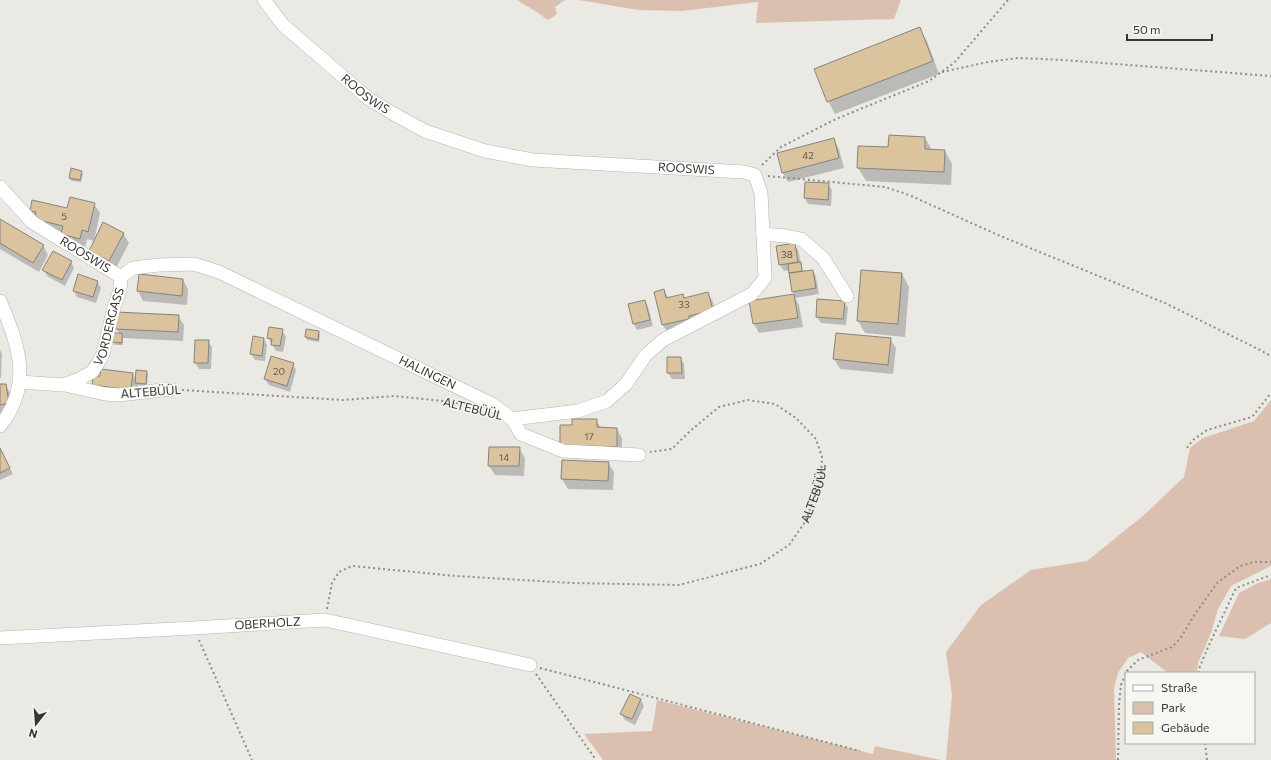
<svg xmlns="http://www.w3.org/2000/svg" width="1271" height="760" viewBox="0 0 1271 760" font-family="Commissioner,sans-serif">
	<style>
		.green { fill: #dbc0b0 }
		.shadow { fill: #0003 }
		.building { fill: #dbc39e; stroke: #86837f }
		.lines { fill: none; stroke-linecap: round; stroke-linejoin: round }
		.minor-casing { stroke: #b5b5af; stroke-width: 14 }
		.path { stroke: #8d8d89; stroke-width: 2; stroke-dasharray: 2 3; stroke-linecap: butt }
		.minor { stroke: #fff; stroke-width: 13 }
		.labels { text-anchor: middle; stroke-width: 3; stroke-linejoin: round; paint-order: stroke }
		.number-label { font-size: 10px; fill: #5f594e }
		.street-label { font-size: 12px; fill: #363634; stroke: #f7f7f1 }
	</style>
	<rect width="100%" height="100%" fill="#eae9e4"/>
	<path class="green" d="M517 0H565L555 7 557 14 548 20 535 11Z
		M579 0H901L894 19 756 23 758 2 682 11 638 10Z
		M1271 400V566L1231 586 1218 609 1211 633 1198 663 1197 673H1168L1141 652 1128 658 1118 673 1114 688 1116 760H946L952 696 946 652 981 605 1031 570 1087 561 1144 515 1184 477 1190 448 1203 438 1254 421Z
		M1271 579V623L1245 639 1219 636 1239 593 1258 583Z
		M657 700 873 754 875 746 941 760H603L584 734 652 731Z"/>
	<path class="shadow" d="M919 29 927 41 939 74 835 114 828 101Z
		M925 138 932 150 945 151 952 164 951 185 866 181 858 168 889 149Z
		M834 139 839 149 844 168 788 182 783 173Z
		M81 172 83 174 81 182 71 181 70 178Z
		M828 184 832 190 831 206 808 204 805 198Z
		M94 204 100 213 94 241 87 239 85 248 41 229 31 211 68 209Z
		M0 220 43 245 48 255 39 272 0 249Z
		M123 233 129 243 115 270 95 260Z
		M794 244 798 250 803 272 813 271 816 277 819 294 795 298 799 305 803 327 759 333 754 324 750 301 795 295 793 291 790 270 784 271 780 265Z
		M71 262 74 268 65 286 47 276 44 270Z
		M902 274 909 287 905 337 865 333 858 321Z
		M183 280 188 289 187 305 143 301 138 291Z
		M97 281 101 288 96 303 77 297 74 291Z
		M664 290 669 299 683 296 685 298 708 293 713 302 718 320 693 326 669 334 663 325 656 292Z
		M645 301 648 307 653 326 637 330 634 324Z
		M844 302 848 308 846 325 821 323 817 317Z
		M178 316 184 325 183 341 123 338V345H115L113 342 120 334 116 328Z
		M282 330 286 337 283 352 276 351 268 338Z
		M307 330 319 332 320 335 319 342 307 340 306 337Z
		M837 334 890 339 896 348 893 374 840 369 834 359Z
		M264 339 267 345 265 361 255 360 251 354Z
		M208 341 212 347 211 369H199L195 362Z
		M0 350 2 354 1 378H0Z
		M668 358H681L684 364 685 379H672L668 373Z
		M293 364 296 370 290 392 269 385 265 379Z
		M146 372 148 374 147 386 138 385 136 397 93 385 133 374 136 380Z
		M0 385H5L11 394 13 413 0 415Z
		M596 420 601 428 617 429 622 438V456L601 459 578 458 576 455Z
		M519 448 525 458 524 476 495 475 489 466Z
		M0 449 13 474 0 480Z
		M563 461 608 463 614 472 613 490 568 489 562 479Z
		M630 695 641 700 644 706 635 725 625 720 621 714Z"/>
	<path class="building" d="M920 27 933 61 827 102 814 69Z
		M889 135 925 137V149L945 150 944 172 857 168 858 146 888 147Z
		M834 138 839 158 782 173 777 153Z
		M71 168 82 171 80 180 69 178Z
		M805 182 829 183 828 200 804 198Z
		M70 197 95 203 88 232 82 230 80 239 61 234 63 226 34 219 36 212 30 211 32 200 67 208Z
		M0 219 44 245 33 263 0 243Z
		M103 222 124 233 109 261 89 251Z
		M795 243 798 262 779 265 776 246Z
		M53 251 72 261 62 280 42 270Z
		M801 262 802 271 789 273 788 264Z
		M813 270 816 288 792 292 789 273Z
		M861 270 902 273 898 324 857 321Z
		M78 274 98 281 93 297 73 291Z
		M139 274 183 279 182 296 137 291Z
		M664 289 666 298 683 294 684 298 708 292 713 310 689 316V319L662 325 654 292Z
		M794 294 798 318 753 324 749 301Z
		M817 299 845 301 843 319 816 317Z
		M645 300 650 320 633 324 628 304Z
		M116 312 179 315 178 332 115 329Z
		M269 327 283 329 280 346 271 345 272 339 267 338Z
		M306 329 319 331 318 340 305 337Z
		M113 333H122V343L112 342Z
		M836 333 891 338 888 365 833 359Z
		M253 336 264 338 262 356 250 354Z
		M195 340H209L208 363H194Z
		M271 356 294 363 287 386 264 379Z
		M667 357H681L682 373H667Z
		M101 369 133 373 131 388 125 387 124 389 92 385 93 376H100Z
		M136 370 147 371 146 384 135 383Z
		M0 384H6L9 403 0 405Z
		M572 419H597V427L617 428V447L560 445V425H572Z
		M489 447H520L519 466H488Z
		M0 448 10 468 0 473Z
		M562 460 609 462 608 481 561 479Z
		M630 694 641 699 632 719 620 714Z"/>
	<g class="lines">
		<g class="minor-casing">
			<g id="minor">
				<path id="s2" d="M264 0 283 25 369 99 392 113 425 131 485 151 533 160 744 172 755 175 761 193 765 278 752 294 663 340 645 356 626 384 607 401 578 411 512 419"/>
				<path id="s3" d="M0 187 32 222 121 277"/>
				<path d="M763 234 786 236 801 239 823 258 847 296"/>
				<path id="s4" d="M121 277 133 268 159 265 194 264 219 272 492 404 512 419 521 434 563 451 639 455"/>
				<path d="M0 301C19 345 33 385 0 426"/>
				<path id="s5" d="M20 382 63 385 79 379 92 372 98 363 103 354 114 307 120 290 121 277"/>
				<path d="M65 385 105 394 119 395 171 389"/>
				<path id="s6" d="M0 638 194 628 325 620 530 665"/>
			</g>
		</g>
		<g class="path">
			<path d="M942 72 988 62 1018 58 1064 60 1271 76"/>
			<path d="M762 165 781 147 836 119 929 81 954 63 1008 0"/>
			<path d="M768 176 885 187 909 195 998 235 1165 303 1258 349 1271 356"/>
			<path d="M182 390 343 400 394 396 454 402 466 406"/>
			<path d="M1187 448 1193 440 1207 430 1252 417 1271 393"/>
			<path id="s1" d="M327 609 332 583 339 572 352 566 456 576 572 583 679 585 760 564 789 545 805 522 821 480 822 457 816 439 796 418 775 404 748 400 719 407 690 431 672 449 650 452"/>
			<path d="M199 640 252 760"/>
			<path d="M540 668 860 751"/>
			<path d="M1199 673V669L1208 647 1236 588 1271 575"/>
			<path d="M536 674 596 760"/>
			<path d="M1205 743 1207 760"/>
			<path d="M1118 760 1119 704 1121 685 1127 671 1138 660 1172 647 1180 639 1195 614 1217 583 1228 575 1240 566 1254 562H1271"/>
		</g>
		<use href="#minor" class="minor"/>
	</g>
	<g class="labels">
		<g class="number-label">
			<text x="808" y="159">42</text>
			<text x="64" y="220">5</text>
			<text x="787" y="258">38</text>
			<text x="684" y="308">33</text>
			<text x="279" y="375">20</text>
			<text x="589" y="440">17</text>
			<text x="504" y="461">14</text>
		</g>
		<g class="street-label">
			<text dy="4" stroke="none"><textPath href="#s2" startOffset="139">ROOSWIS</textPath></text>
			<text dy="4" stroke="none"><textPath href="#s2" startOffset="475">ROOSWIS</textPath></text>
			<text dy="4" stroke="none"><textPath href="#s3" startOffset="110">ROOSWIS</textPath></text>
			<text dy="4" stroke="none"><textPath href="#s5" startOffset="124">VORDERGASS</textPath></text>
			<text dy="4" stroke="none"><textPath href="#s4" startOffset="334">HALINGEN</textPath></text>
			<text transform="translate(151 392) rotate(-4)" y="4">ALTEBÜÜL</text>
			<text transform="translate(473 409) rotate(14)" y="4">ALTEBÜÜL</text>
			<text dy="4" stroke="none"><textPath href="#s1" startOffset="558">ALTEBÜÜL</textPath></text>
			<text dy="4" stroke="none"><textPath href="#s6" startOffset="268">OBERHOLZ</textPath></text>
		</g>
	</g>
	<rect x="1125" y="672" width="130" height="72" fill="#f7f7f1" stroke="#aaaaa5"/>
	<rect x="1133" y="685" width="20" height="6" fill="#ffffff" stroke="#aaaaa5"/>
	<text x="1161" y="692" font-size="12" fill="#363634">Straße</text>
	<rect x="1133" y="702" width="20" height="12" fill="#dbc0b0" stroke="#aaaaa5"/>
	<text x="1161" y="712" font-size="12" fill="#363634">Park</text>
	<rect x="1133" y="722" width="20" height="12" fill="#dbc39e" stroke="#aaaaa5"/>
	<text x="1161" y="732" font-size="12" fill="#363634">Gebäude</text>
	<g transform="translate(36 724) rotate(197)" stroke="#f7f7f1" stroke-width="3" paint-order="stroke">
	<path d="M0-3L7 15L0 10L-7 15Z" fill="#363634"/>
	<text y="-6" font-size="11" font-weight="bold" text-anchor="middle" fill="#363634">N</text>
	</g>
	<path d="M1127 34v6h85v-6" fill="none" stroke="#363634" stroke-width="2"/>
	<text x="1133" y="34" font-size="12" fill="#363634" stroke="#f7f7f1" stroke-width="3" paint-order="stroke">50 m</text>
</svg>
